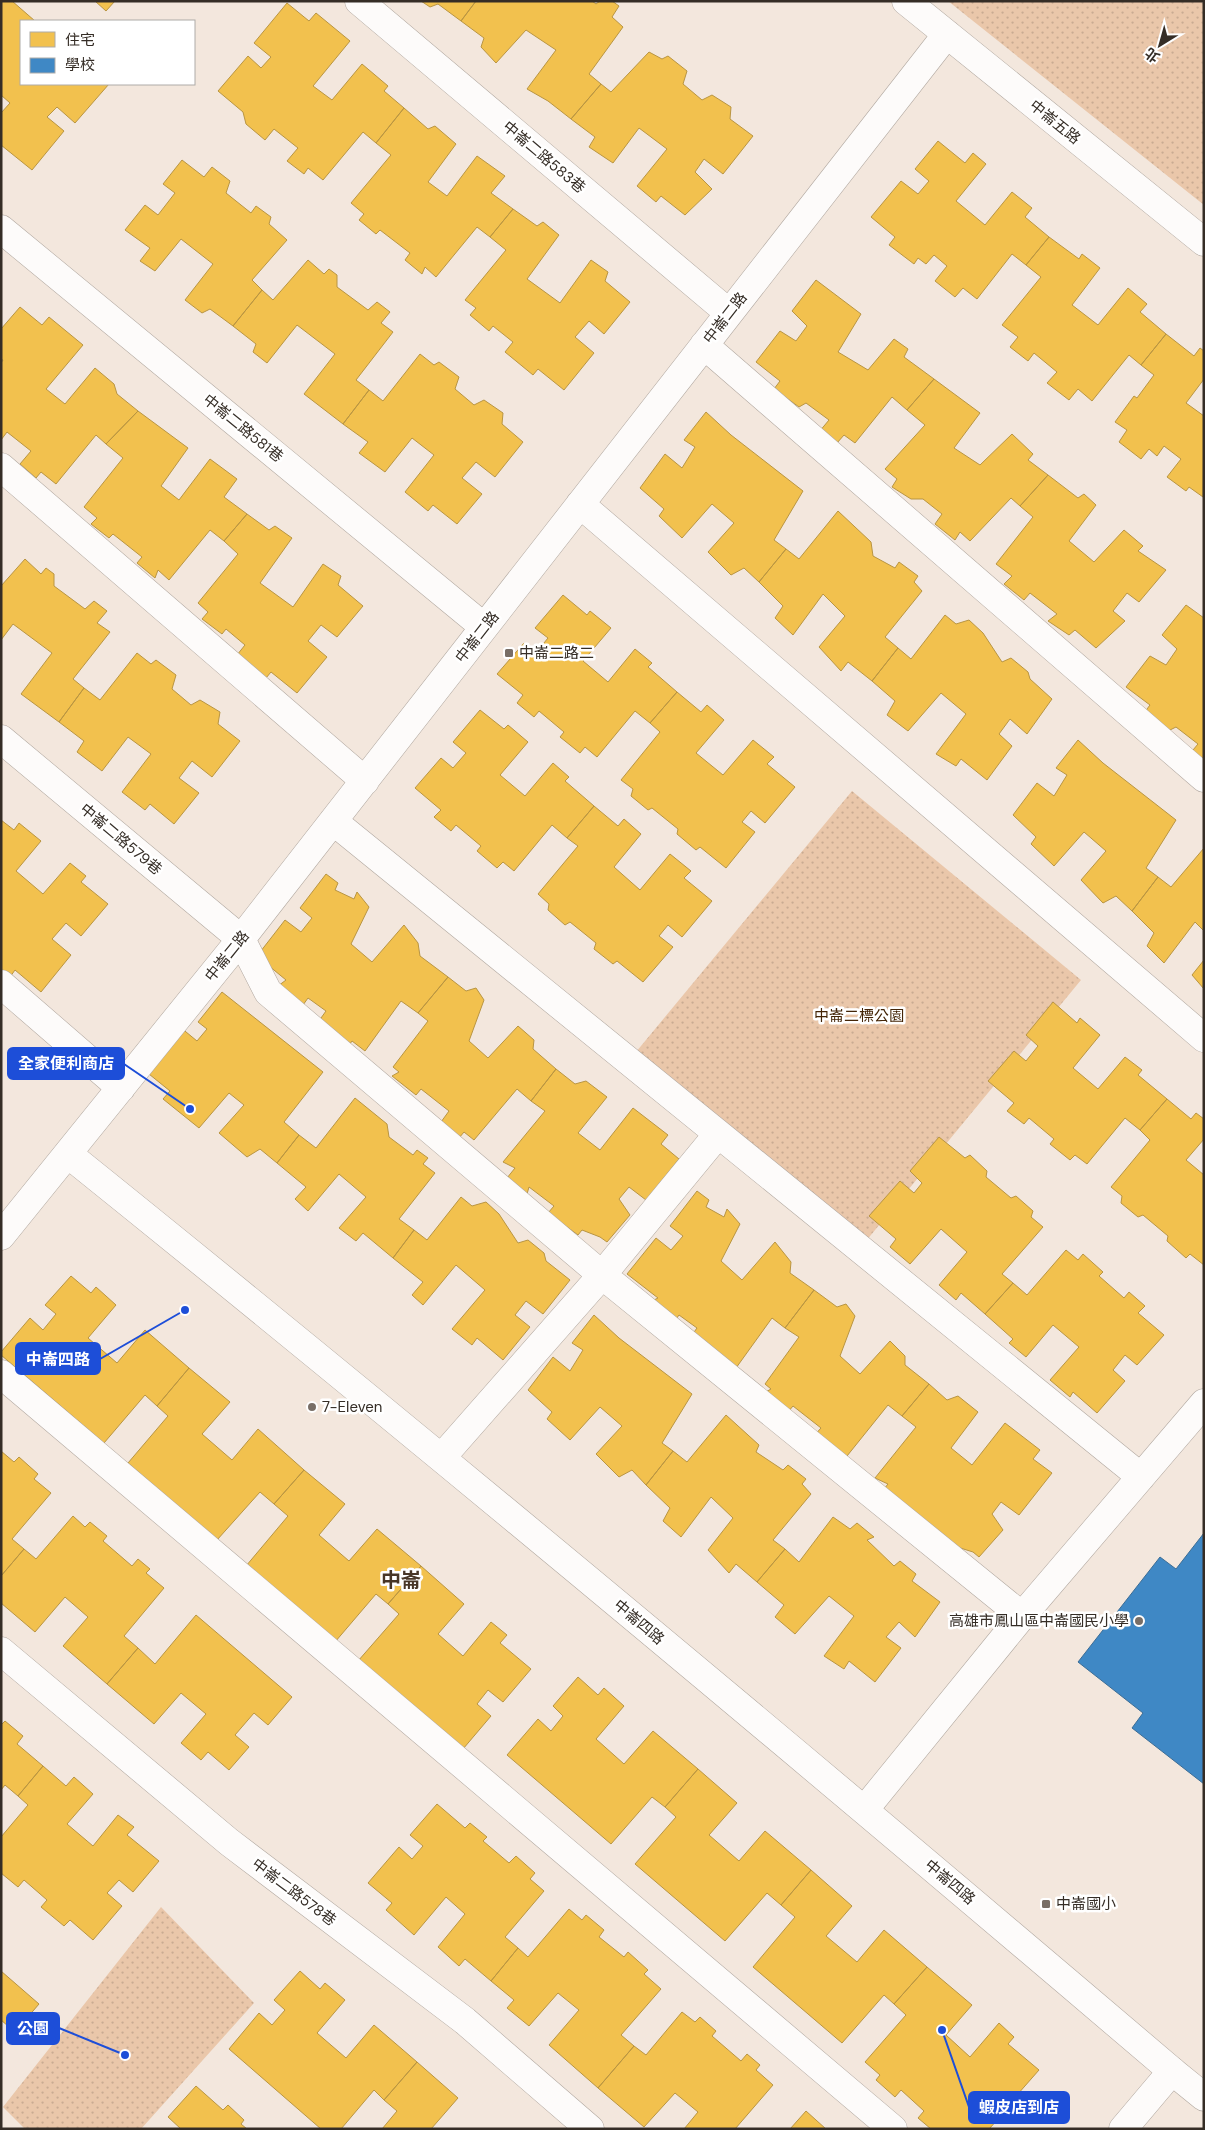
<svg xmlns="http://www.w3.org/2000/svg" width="1205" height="2130" viewBox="0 0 1205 2130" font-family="'DM Sans','Noto Sans TC',sans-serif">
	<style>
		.park { fill: url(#park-dots) }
		.homes { fill: #f2c14e; stroke: #b99542 }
		.schools { fill: #3f88c5; stroke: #3c6d95 }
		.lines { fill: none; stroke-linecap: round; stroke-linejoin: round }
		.street-casing { stroke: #b0a79f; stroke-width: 29 }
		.secondary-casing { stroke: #b0a79f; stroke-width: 29 }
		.street { stroke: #fdfbfa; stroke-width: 28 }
		.secondary { stroke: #fdfbfa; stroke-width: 28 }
		.poi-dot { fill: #786e66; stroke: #fff; stroke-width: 2 }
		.labels { text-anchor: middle; stroke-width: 5; stroke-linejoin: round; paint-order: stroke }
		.street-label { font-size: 15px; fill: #352d26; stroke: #fff }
		.poi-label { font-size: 15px; fill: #352d26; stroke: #fff; text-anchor: start }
		.park-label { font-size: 15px; fill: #442507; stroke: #fff }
		.district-label { font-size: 20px; font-weight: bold; fill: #483627; stroke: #fff }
		.leader { fill: none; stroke: #1d4ed8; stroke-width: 2 }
		.callout-dot { fill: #1d4ed8; stroke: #fff; stroke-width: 2 }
		.callout { fill: #1d4ed8; stroke: #1d4ed8; stroke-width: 2 }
		.callout-label { font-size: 16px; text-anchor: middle; font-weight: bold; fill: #fff }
	</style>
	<defs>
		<pattern id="park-dots" width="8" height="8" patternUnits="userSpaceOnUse" patternTransform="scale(1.25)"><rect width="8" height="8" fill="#eac7aa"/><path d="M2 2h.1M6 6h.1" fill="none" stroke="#c9ab92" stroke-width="1.8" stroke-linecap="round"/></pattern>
	</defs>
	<rect width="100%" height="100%" fill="#f3e7dd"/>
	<path class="park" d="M948 1H1200L1204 4V205Z
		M852 791 1081 980 866 1241 636 1052Z
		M161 1907 254 2003 141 2129H25L3 2107Z"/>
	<path class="homes" d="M1 1H12L35 21H21V84H109L75 123 57 107 47 117 64 131 32 170 1 145V113L10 103 1 95Z
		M95 1H115L106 11Z
		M421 1H476L461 21 438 4 430 7Z
		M476 1H592L596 4 600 1H612L619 6 612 17 623 27 589 74 601 84 571 119 548 101 527 89 556 50 526 30 496 63 481 47 484 38 461 21Z
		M287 3 309 21 316 13 350 41 313 86 332 100 362 64 388 86 384 91 404 108 376 143 363 132 323 180 308 168 304 174 287 161 298 148 274 129 265 140 246 124 243 112 218 91 248 56 261 68 271 57 254 43Z
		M649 52 662 59 668 56 687 71 683 84 702 100 712 95 731 107 730 119 753 136 723 174 704 159 695 172 712 189 685 215 661 196 656 202 637 186 667 149 639 128 613 163 589 147 595 137 571 119 601 84 611 92Z
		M404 108 428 129 435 126 456 144 428 182 447 196 477 156 505 176 491 193 513 209 490 237 477 227 436 277 425 267 422 274 405 260 410 253 380 230 376 234 359 220 364 214 351 203 391 155 376 143Z
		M938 141 965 163 973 153 986 164 956 201 985 225 1012 192 1032 208 1025 217 1049 237 1026 265 1012 254 977 299 963 288 955 297 935 281 947 266 934 255 926 264 918 258 914 264 889 245 895 237 871 217 901 181 918 194 929 181 915 169Z
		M182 160 204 177 212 167 230 181 226 193 251 213 256 206 271 217 269 224 287 240 252 280 262 290 233 326 210 309 202 313 185 300 213 264 181 239 155 271 140 261 150 248 125 230 145 205 158 215 175 193 163 184Z
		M513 209 537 226 543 222 559 235 527 279 560 303 591 260 608 272 605 281 630 302 604 334 589 321 575 337 594 353 564 390 538 369 533 375 505 352 513 342 493 326 489 331 470 315 476 308 465 300 506 250 490 237Z
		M1049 237 1079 259 1082 254 1100 268 1072 305 1098 325 1128 288 1147 304 1140 312 1166 334 1141 365 1129 355 1092 401 1078 389 1069 400 1047 383 1057 372 1034 353 1028 361 1010 347 1018 337 1002 325 1041 277 1026 265Z
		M308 260 324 274 329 269 337 275V287L368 310 377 302 390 312 381 323 393 332 356 380 369 390 343 424 304 394 335 354 297 325 267 363 253 352 256 344 233 326 262 290 273 300Z
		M816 280 861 314 838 352 868 370 894 339 908 349 904 357 934 379 907 410 892 397 855 443 844 435 837 443 819 432 829 420 806 403 799 407 774 389 780 381 756 362 780 331 796 341 807 326 792 311Z
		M20 307 42 325 49 317 83 345 46 389 65 404 95 368 114 384 117 394 138 411 106 444 96 435 56 484 41 472 36 478 20 464 31 451 7 432 1 440V363L3 360 1 359V329Z
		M1166 334 1194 356 1200 348 1204 351V379L1186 403 1204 416 1203 497 1189 487 1186 491 1167 477 1181 459 1164 446 1157 456 1149 449 1141 459 1119 442 1127 430 1115 422 1134 396 1137 398 1154 375 1141 365Z
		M420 354 434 365 439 362 459 377 455 389 474 405 484 400 503 413 502 424 523 442 495 477 476 462 462 478 482 494 457 524 433 505 428 511 405 492 434 455 412 438 385 472 359 453 368 442 343 424 369 390 383 401Z
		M934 379 980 413 954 448 980 465 1012 434 1033 454 1028 460 1048 475 1020 506 1011 498 970 541 960 532 955 540 935 524 942 514 923 499H911L892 487 897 479 885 469 925 425 907 410Z
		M138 411 188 448 161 486 179 500 210 459 237 479 224 497 247 514 224 541 210 530 169 580 158 570 155 578 137 563 142 557 113 534 109 538 91 524 97 518 84 507 123 458 106 444Z
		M706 412 731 435 803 491 774 540 786 549 759 582 744 568 731 575 708 552 734 523 712 504 682 538 659 516 664 509 640 488 665 454 682 468 695 447 684 440Z
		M1048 475 1078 498 1084 494 1096 505 1069 541 1094 562 1124 530 1143 546 1138 551 1166 570 1139 602 1127 593 1113 611 1125 621 1096 648 1075 630 1069 635 1048 621 1057 614 1030 593 1024 600 1004 584 1012 576 996 564 1033 517 1020 506Z
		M838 511 871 542 873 556 895 568 899 562 918 576 914 582 922 591 885 637 898 648 872 681 848 662 841 671 819 647 845 616 823 594 793 635 775 618 783 606 759 582 786 549 799 559Z
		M247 514 269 530 275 526 292 538 260 583 293 607 323 564 341 576 338 585 363 606 337 637 321 625 308 641 327 657 297 693 271 672 266 678 237 655 245 645 226 629 222 634 202 619 208 612 198 603 238 554 224 541Z
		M25 559 41 574 46 568 54 574V586L85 609 94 601 107 611 97 623 110 632 73 679 84 688 59 722 21 694 52 653 13 624 1 640V586Z
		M563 595 587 615 590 611 611 628 583 661 608 682 635 649 652 663 648 667 677 692 650 723 635 711 597 757 585 747 580 753 560 737 564 732 539 711 534 717 517 703 523 695 497 674 524 643 535 654 548 638 535 628Z
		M1186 605 1204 618V765L1188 756 1198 744 1176 727 1168 731 1144 713 1150 705 1126 687 1150 656 1166 665 1177 649 1162 635Z
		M945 615 956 624 969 620 983 633 1002 662 1011 658 1028 672 1030 679 1052 699 1027 734 1010 719 999 734 1012 746 987 780 961 759 956 766 936 754 966 714 941 693 908 731 887 715 895 701 872 681 898 648 911 659Z
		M137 653 151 664 156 660 176 675 172 689 191 705 200 700 220 712 218 724 240 741 212 777 192 761 179 778 199 793 174 824 150 804 145 810 122 792 151 754 128 737 102 771 77 752 84 741 59 722 84 688 100 700Z
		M677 692 701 712 707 705 724 720 696 753 723 775 753 740 774 757 767 764 795 787 765 823 751 811 742 822 755 832 726 868 700 847 696 850 677 834 678 829 652 808 648 810 631 796 633 789 621 780 660 732 650 723Z
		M480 710 504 729 508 725 528 742 500 775 525 796 553 763 569 777 565 781 594 806 567 838 552 825 514 871 503 862 497 868 477 851 481 846 456 825 451 831 434 817 441 810 415 788 441 758 453 768 466 753 453 742Z
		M1078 740 1103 763 1176 820 1146 868 1158 877 1132 911 1116 896 1103 903 1081 880 1106 851 1084 832 1054 866 1031 844 1036 837 1013 815 1037 783 1054 796 1067 775 1056 768Z
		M594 806 618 826 624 819 641 834 614 867 640 890 670 854 691 871 684 878 712 901 682 937 668 925 659 936 673 947 643 982 617 961 613 964 594 949 596 943 570 922 565 925 548 910 549 904 538 894 578 846 567 838Z
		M1 820 14 830 19 823 41 841 16 871 43 894 70 863 86 876 81 882 108 904 81 936 66 923 52 939 71 955 41 992 15 970 10 977 1 970Z
		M1204 848V931L1195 922 1164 963 1147 946 1154 933 1132 911 1158 877 1171 887Z
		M326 874 338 883 335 890 354 899 357 892 369 907 351 944 372 962 404 925 418 943 420 956 448 977 418 1013 401 1001 365 1051 352 1041 347 1048 316 1025 326 1011 308 998 303 1005 278 986 286 980 257 956 285 920 301 932 312 918 300 908Z
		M1204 960V989L1192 975Z
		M448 977 466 991 476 988 484 1000 469 1041 488 1058 518 1026 534 1040 533 1049 556 1069 531 1101 517 1089 474 1140 464 1132 459 1138 441 1122 449 1111 421 1089 416 1095 392 1076 399 1072 393 1067 428 1021 418 1013Z
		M222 992 323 1072 284 1122 299 1135 277 1163 260 1149 247 1157 219 1133 244 1105 229 1093 199 1128 163 1099 170 1091 144 1070 180 1027 197 1041 207 1029 198 1022Z
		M1053 1002 1077 1023 1080 1018 1100 1035 1073 1068 1098 1089 1125 1057 1142 1070 1138 1075 1167 1099 1140 1130 1125 1118 1087 1164 1075 1155 1070 1160 1050 1144 1054 1139 1029 1118 1024 1124 1007 1111 1014 1103 988 1081 1014 1051 1026 1061 1038 1046 1026 1035Z
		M556 1069 575 1084 586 1081 607 1097 578 1133 600 1150 633 1108 668 1135 661 1144 679 1159 646 1200 629 1187 619 1199 630 1215 607 1242 600 1237 582 1230 578 1235 548 1213 554 1206 529 1187 527 1194 507 1178 515 1168 503 1162 545 1111 531 1101Z
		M355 1098 387 1124 389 1137 413 1155 417 1150 428 1158 423 1164 435 1173 399 1219 414 1230 393 1258 363 1233 356 1241 339 1228 366 1197 339 1174 308 1211 295 1199 306 1187 277 1163 299 1135 316 1148Z
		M1167 1099 1191 1119 1196 1113 1204 1119V1139L1186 1160 1204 1175V1265L1190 1254 1186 1258 1167 1241 1168 1236 1143 1215 1138 1217 1121 1203 1122 1196 1111 1187 1150 1140 1140 1130Z
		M939 1137 965 1158 970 1155 987 1171 986 1177 1011 1198 1016 1196 1033 1211 1031 1217 1043 1227 1002 1274 1013 1283 985 1314 961 1293 956 1300 939 1285 967 1252 941 1229 910 1264 890 1247 896 1239 869 1216 900 1181 914 1193 922 1183 910 1171Z
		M697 1191 709 1200 706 1207 724 1217 727 1209 740 1224 721 1261 742 1280 775 1242 791 1262 790 1273 814 1290 785 1328 772 1318 736 1368 687 1342 697 1328 679 1315 674 1322 648 1303 658 1298 627 1274 656 1238 671 1250 683 1236 670 1226Z
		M461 1197 472 1206 486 1202 499 1214 518 1243 528 1240 544 1253 546 1261 570 1280 543 1314 526 1301 515 1315 530 1327 503 1360 477 1338 472 1345 452 1329 485 1290 456 1265 423 1305 412 1295 423 1282 393 1258 414 1230 427 1240Z
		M1066 1250 1078 1260 1083 1254 1103 1272 1099 1276 1124 1298 1129 1292 1145 1306 1138 1313 1164 1335 1137 1365 1125 1355 1113 1370 1125 1381 1097 1413 1073 1392 1070 1397 1050 1380 1079 1347 1053 1325 1026 1357 1009 1343 1013 1339 985 1314 1013 1283 1027 1295Z
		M71 1276 91 1293 96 1287 116 1305 88 1338 117 1363 145 1330 189 1368 157 1406 145 1395 104 1443 1 1355V1352L30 1318 43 1330 56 1314 45 1305Z
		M814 1290 837 1307 846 1304 855 1316 840 1356 860 1374 890 1341 905 1356V1365L929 1384 902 1416 888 1405 847 1456 812 1438 821 1428 793 1406 788 1412 764 1393 771 1389 765 1384 799 1337 785 1328Z
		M594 1315 619 1338 692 1394 662 1443 673 1451 646 1485 632 1470 619 1477 596 1454 622 1426 600 1407 570 1440 547 1419 552 1412 528 1390 553 1357 570 1371 583 1350 572 1343Z
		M189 1368 230 1402 202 1434 232 1460 258 1429 304 1470 274 1504 260 1492 217 1540 128 1463 168 1416 157 1406Z
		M929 1384 947 1400 958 1396 978 1412 951 1448 972 1465 1005 1423 1040 1450 1033 1459 1052 1473 1019 1515 1001 1502 992 1514 1003 1530 979 1557 973 1552 954 1546 880 1494 888 1484 875 1478 916 1427 902 1416Z
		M726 1415 759 1445 756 1452 783 1470 788 1465 806 1479 802 1484 811 1494 773 1540 785 1549 757 1582 736 1564 729 1573 708 1550 733 1518 711 1497 681 1537 663 1521 670 1508 646 1485 673 1451 687 1462Z
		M1 1451 14 1462 19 1457 38 1474 34 1479 51 1493 12 1539 24 1549 1 1576Z
		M304 1470 345 1504 319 1535 349 1561 377 1529 421 1566 388 1604 376 1594 335 1642 246 1566 288 1516 274 1504Z
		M73 1516 85 1527 90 1522 107 1536 103 1541 132 1566 138 1559 150 1569 146 1573 164 1588 124 1636 138 1648 107 1684 63 1646 88 1617 65 1597 35 1632 1 1603V1576L24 1549 36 1559Z
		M833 1517 850 1529 857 1523 874 1537 867 1540 894 1566 900 1561 916 1574 912 1581 940 1602 915 1637 899 1622 886 1637 901 1648 875 1682 849 1661 844 1669 824 1656 854 1616 829 1596 795 1634 775 1617 784 1605 757 1582 785 1549 799 1562Z
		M421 1566 464 1604 438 1634 463 1656 491 1622 507 1635 500 1643 531 1669 503 1702 488 1690 477 1704 491 1716 463 1749 358 1661 399 1614 388 1604Z
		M196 1615 292 1697 268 1725 254 1713 235 1735 249 1747 229 1770 208 1752 201 1760 181 1743 206 1714 181 1693 154 1724 107 1684 138 1648 155 1664Z
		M578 1677 598 1695 604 1688 624 1706 596 1739 624 1764 653 1731 698 1769 665 1807 652 1797 611 1844 507 1755 538 1719 551 1731 563 1716 553 1706Z
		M5 1721 23 1736 17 1744 43 1766 18 1796 5 1785 1 1790V1725Z
		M43 1766 66 1786 74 1777 93 1794 67 1824 93 1846 118 1815 134 1827 127 1835 159 1861 133 1892 119 1880 107 1893 122 1906 93 1940 70 1920 64 1926 41 1907 47 1900 24 1880 18 1887 1 1873V1837L28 1805 18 1796Z
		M698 1769 737 1803 709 1835 739 1861 765 1831 811 1870 781 1905 767 1893 725 1941 635 1864 676 1817 665 1807Z
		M437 1804 465 1828 470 1823 487 1837 483 1841 509 1863 516 1856 535 1873 530 1879 544 1891 505 1937 518 1948 491 1981 465 1959 459 1966 438 1947 465 1914 446 1897 414 1935 386 1910 392 1903 368 1883 399 1847 412 1859 423 1846 410 1835Z
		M811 1870 852 1906 826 1936 857 1962 884 1930 927 1967 894 2004 884 1995 842 2043 753 1967 795 1917 781 1905Z
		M569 1909 582 1920 586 1915 604 1930 599 1937 624 1957 628 1952 648 1970 644 1974 661 1989 621 2035 634 2046 598 2088 549 2045 579 2010 558 1993 529 2026 507 2008 514 2000 491 1981 518 1948 528 1957Z
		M927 1967 972 2005 946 2035 970 2057 999 2023 1014 2037 1008 2044 1039 2070 1010 2103 996 2091 984 2105 999 2118 989 2129H931L918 2118 924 2111 901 2090 895 2097 876 2080 880 2075 865 2062 906 2015 894 2004Z
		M1 1971 39 2004 15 2032 1 2020Z
		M300 1971 320 1989 325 1983 345 2000 317 2033 346 2058 374 2025 417 2062 384 2100 374 2090 341 2129H321L229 2049 259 2013 272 2025 285 2010 274 2000Z
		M682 2012 695 2022 700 2017 716 2031 712 2036 741 2061 747 2054 760 2065 756 2070 773 2085 735 2129H684L698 2112 675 2093 644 2127 598 2088 634 2046 646 2055Z
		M417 2062 458 2098 431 2129H382L397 2111 384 2100Z
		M196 2086 223 2110 228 2105 244 2120 241 2124 247 2129H181L168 2117Z
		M806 2111 826 2129H790Z"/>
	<path class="schools" d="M1204 1533V1784L1132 1728 1143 1713 1078 1662 1160 1557 1176 1569Z"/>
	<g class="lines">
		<g class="street-casing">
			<path id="street" d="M359 1 729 313
				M906 1 1204 242
				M1 229 484 627
				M704 345 1204 778
				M1 467 365 781
				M580 504 1204 1038
				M1 739 241 939 268 992 602 1275 1022 1616
				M333 821 1141 1477
				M1 984 121 1088
				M68 1154C441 1454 808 1761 1172 2071
				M1 1236 241 939 947 34
				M1 1374 893 2129
				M442 1457 602 1275 718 1134
				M1 1651 229 1842 465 2021 590 2129
				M865 1809 1022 1616 1204 1403"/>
		</g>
		<g class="secondary-casing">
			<path id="secondary" d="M1123 2129 1172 2071 1204 2097"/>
		</g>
		<use href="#street" class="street"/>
		<use href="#secondary" class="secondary"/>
	</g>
	<g class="poi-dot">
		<rect x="504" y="648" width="10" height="10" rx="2.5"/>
		<circle cx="312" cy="1407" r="5"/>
		<circle cx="1139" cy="1621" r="5"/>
		<rect x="1041" y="1899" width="10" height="10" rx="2.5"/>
	</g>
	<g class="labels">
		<g class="street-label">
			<text transform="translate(1055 122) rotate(39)" y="5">中崙五路</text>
			<text transform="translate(544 157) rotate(40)" y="5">中崙二路583巷</text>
			<text transform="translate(725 318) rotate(-52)" y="5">中崙二路</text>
			<text transform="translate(243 428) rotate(39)" y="5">中崙二路581巷</text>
			<text transform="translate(477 637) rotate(-52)" y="5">中崙二路</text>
			<text transform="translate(121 839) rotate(40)" y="5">中崙二路579巷</text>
			<text transform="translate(227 956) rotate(-51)" y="5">中崙二路</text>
			<text transform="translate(639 1622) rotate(40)" y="5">中崙四路</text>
			<text transform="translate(950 1882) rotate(40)" y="5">中崙四路</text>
			<text transform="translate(294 1892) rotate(37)" y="5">中崙二路578巷</text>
		</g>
		<g class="poi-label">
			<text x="519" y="658">中崙二路二</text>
			<text x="322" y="1412">7-Eleven</text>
			<text x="1129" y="1626" text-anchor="end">高雄市鳳山區中崙國民小學</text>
			<text x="1056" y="1909">中崙國小</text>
		</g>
		<g class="park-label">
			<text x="859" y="1021">中崙二標公園</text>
		</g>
		<g class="district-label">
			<text x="401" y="1587">中崙</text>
		</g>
	</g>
	<path class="leader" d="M190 1109L124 1064M185 1310L100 1359M125 2055L59 2028M942 2030L969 2107"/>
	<g class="callout-dot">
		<circle cx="190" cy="1109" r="5"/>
		<circle cx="185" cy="1310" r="5"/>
		<circle cx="125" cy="2055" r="5"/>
		<circle cx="942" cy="2030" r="5"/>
	</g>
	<g class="callout">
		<rect x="8" y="1048" width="116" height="31" rx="5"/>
		<rect x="16" y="1343" width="84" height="31" rx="5"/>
		<rect x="7" y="2013" width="52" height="31" rx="5"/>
		<rect x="969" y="2092" width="100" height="31" rx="5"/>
	</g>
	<g class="callout-label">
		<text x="66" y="1069">全家便利商店</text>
		<text x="58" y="1365">中崙四路</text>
		<text x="33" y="2034">公園</text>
		<text x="1019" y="2113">蝦皮店到店</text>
	</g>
	<rect width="1205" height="2130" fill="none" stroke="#352d26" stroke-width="5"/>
	<rect x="20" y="20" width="175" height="65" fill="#ffffff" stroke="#aeaba8"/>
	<rect x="30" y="32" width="25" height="15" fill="#f2c14e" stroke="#aeaba8"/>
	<text x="65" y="45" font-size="15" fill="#352d26">住宅</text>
	<rect x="30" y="58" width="25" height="15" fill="#3f88c5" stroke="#aeaba8"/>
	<text x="65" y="70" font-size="15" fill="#352d26">學校</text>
	<g transform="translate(1160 45) rotate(217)" stroke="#ffffff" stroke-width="4" paint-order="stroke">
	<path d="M0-4L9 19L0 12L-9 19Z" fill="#352d26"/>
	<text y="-8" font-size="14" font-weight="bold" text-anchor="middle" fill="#352d26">北</text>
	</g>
</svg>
